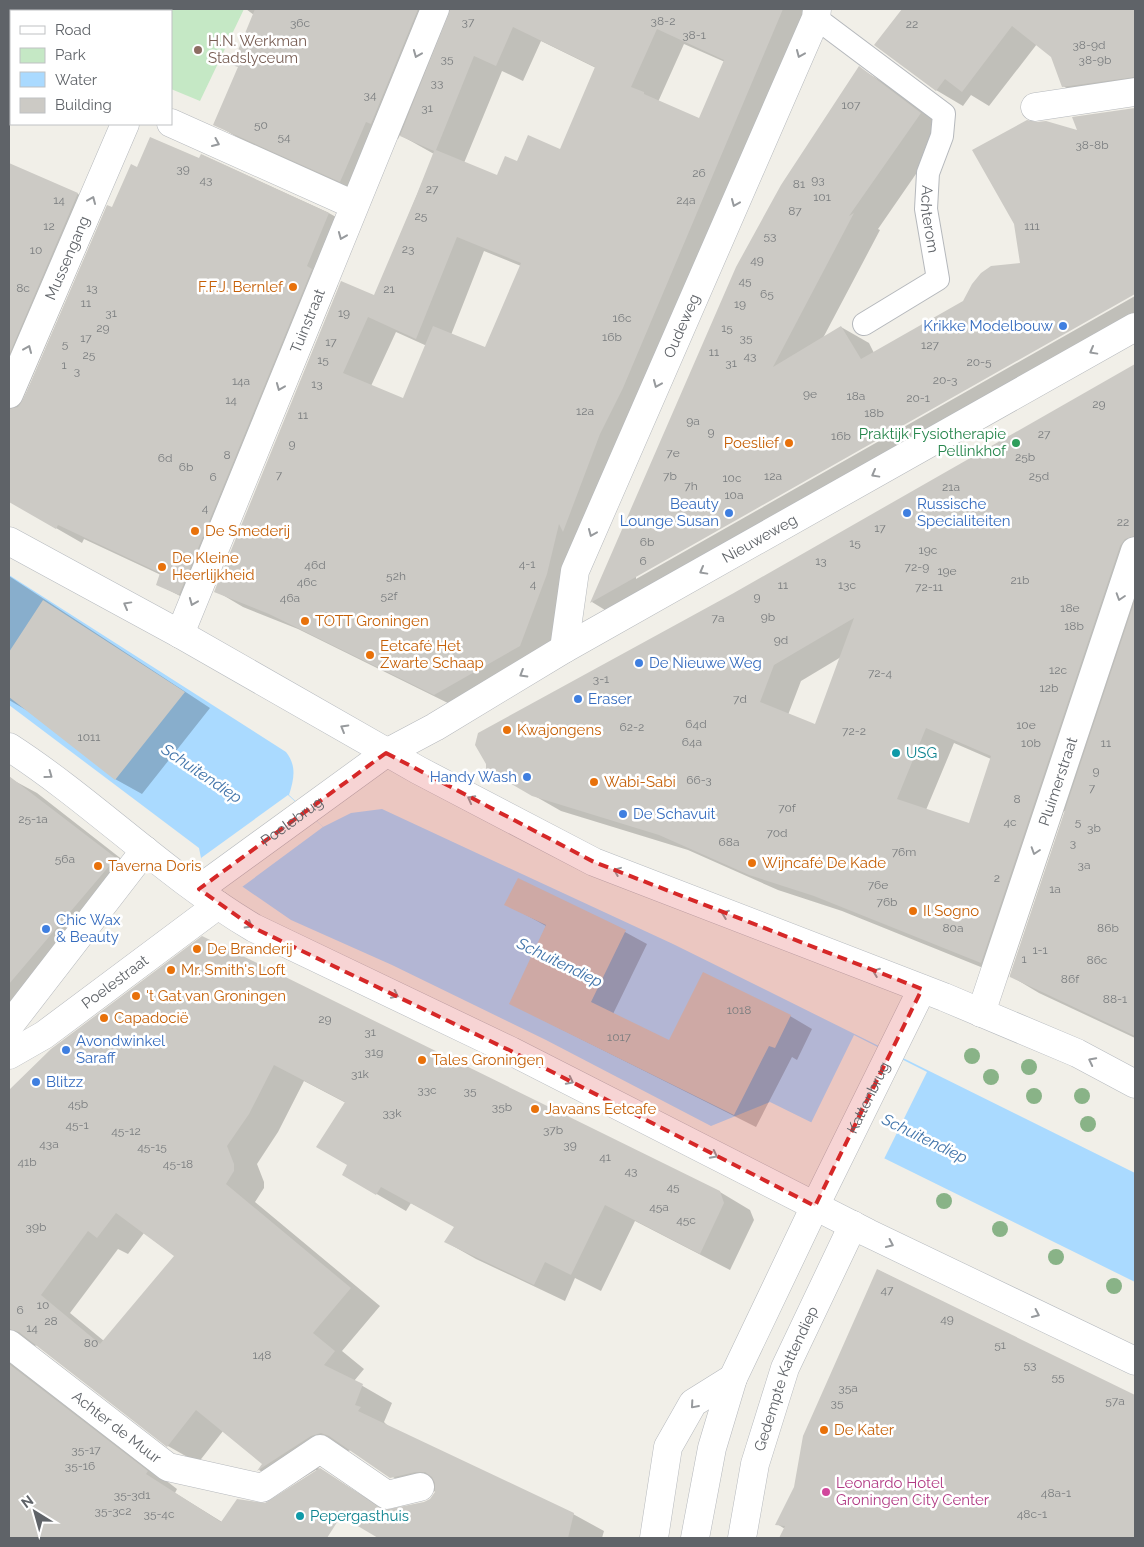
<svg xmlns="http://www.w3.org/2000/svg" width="1144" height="1547" viewBox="0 0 1144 1547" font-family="Raleway,sans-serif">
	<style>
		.green { fill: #c5e8c5 }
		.water { fill: #aadaff }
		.pier { fill: #f1efe8 }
		.shadow { fill: #0003; fill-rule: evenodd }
		.building { fill: #cccac5; fill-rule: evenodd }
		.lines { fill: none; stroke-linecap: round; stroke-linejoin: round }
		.lane-casing { stroke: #b5b8bc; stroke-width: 24 }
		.street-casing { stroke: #b5b8bc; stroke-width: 29 }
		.secondary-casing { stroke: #b6babf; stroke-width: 29 }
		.lane { stroke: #fff; stroke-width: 22 }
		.street { stroke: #fff; stroke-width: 28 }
		.secondary { stroke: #fff; stroke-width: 28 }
		.tree { fill: #89b387 }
		.oneway { stroke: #979a9d }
		.marked { fill: #d62828; fill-opacity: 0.2; stroke: #d62828; stroke-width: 4; stroke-dasharray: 10 6; stroke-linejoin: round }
		.education-dot { fill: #8d6e63; stroke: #fff; stroke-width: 2 }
		.food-dot { fill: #e8710a; stroke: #fff; stroke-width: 2 }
		.shop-dot { fill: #3f7fe0; stroke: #fff; stroke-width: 2 }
		.leisure-dot { fill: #2e9e5b; stroke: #fff; stroke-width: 2 }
		.culture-dot { fill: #0f9aa8; stroke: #fff; stroke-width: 2 }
		.hotel-dot { fill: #d1479c; stroke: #fff; stroke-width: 2 }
		.labels { text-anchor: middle; stroke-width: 5; stroke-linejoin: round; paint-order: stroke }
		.number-label { font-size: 12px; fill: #7a7d7f }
		.education-label { font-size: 15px; fill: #785e54; stroke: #fff; text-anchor: start }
		.street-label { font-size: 15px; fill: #5f6368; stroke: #fff }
		.food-label { font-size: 15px; fill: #c56008; stroke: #fff; text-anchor: start }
		.shop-label { font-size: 15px; fill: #366cbe; stroke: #fff; text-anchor: start }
		.leisure-label { font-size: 15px; fill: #27864d; stroke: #fff; text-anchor: end }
		.culture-label { font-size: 15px; fill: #0d838f; stroke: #fff; text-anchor: start }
		.hotel-label { font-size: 15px; fill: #b23c85; stroke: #fff; text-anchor: start }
		.water-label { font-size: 16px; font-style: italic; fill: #4174aa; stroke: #fff }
	</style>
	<rect width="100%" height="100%" fill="#f1efe8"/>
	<path class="green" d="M58 9H244L200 101 171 89V11H57Z"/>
	<path class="water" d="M9 575 286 752C297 766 294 779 289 795L323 827 351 813 382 809 673 944 1135 1173V1282L770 1102 711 1126 546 1040 392 965 291 920 201 858 199 848 9 705Z"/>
	<path class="pier" d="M288 795 323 827 242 887 233 884 207 865 201 858Z
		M854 1035 927 1072 884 1159 811 1123Z"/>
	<path class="shadow" d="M246 9H817L547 662 462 710 298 629 243 607 216 591 375 296 434 154 400 135 398 139 393 137 368 196 242 140 215 124 239 68 254 15ZM541 41 596 68 561 151 518 162 497 177 464 163 502 71 523 81ZM684 44 725 62 700 119 658 102ZM484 251 521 266 486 349 451 335ZM396 332 427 346 404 400 371 386Z
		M904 9H1078L1135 51V96L1090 102 1063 86 1052 56 1037 44 989 106 971 95 963 106 936 90 876 45Z
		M859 68 886 84 947 129 878 229 880 230 823 338 841 327 869 343 874 353 964 302 1021 264 1079 132 1074 118 1135 109V293L636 576V579L1135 296V325L618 618 592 602 738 268Z
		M202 155 327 212 354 227 332 282 338 285 205 609 157 584 161 575 84 539 82 543 9 501V165L78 194 104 209 20 406 113 209 138 169 200 160Z
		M1135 365V1038L1039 993 1012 977 1066 812 1064 811 1008 978 842 911 778 890 688 850 561 811 533 795 763 578ZM841 657 816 726 788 715 801 681ZM954 743 991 759 970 824 926 810Z
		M9 576 210 708 142 794 115 779 33 714 9 700 12 692 10 690 9 693Z
		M9 778 37 793 142 875 9 1035Z
		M506 904 625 932 647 944 613 1014 670 1042 790 1016 812 1029 797 1060 792 1057 756 1127 511 1004 546 926Z
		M202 938 720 1192 750 1210 754 1220 730 1270 635 1221 601 1291 575 1278 565 1301 476 1259 446 1242 456 1227 411 1203 406 1211 344 1175 349 1165 346 1103 304 1081 278 1132 257 1164 264 1182V1188L255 1202 380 1306 342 1351 364 1369 354 1381 392 1403 384 1422 389 1427 573 1514 604 1531 602 1538H384L304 1480 317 1471 316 1470 288 1487 259 1470 263 1464 223 1431 198 1463 168 1446 38 1345 34 1346 29 1375 177 1489 175 1493 222 1522 306 1524 321 1538H9V1091L51 1050ZM144 1233 175 1256 104 1341 70 1313 118 1249 128 1254ZM351 1450 421 1495 436 1491 431 1500 424 1503 387 1511 318 1468 342 1453Z
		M878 1270 1135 1397V1538H780L785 1529 777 1524 796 1487Z"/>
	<path class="building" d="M255 9H418L371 124 366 122 340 182 213 125 238 67 232 65Z
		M450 9H783L623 388 600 434 563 532 559 524 547 574 520 646 434 695 269 614 214 592 341 281 374 295 417 194 434 151 400 136ZM513 27 595 67 560 149 528 135 517 161 505 156 497 175 436 150 474 56 496 66ZM657 29 724 60 699 118 644 94V92L631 87ZM457 237 521 263 485 347 433 326 403 398 343 373 368 317 416 339Z
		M902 9H1135V77L1062 87 1051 57 1012 26 962 92 945 79 936 91 874 45Z
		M859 66 921 113 849 216 854 213 773 367 841 326 861 359 963 301 972 284 981 273 991 266 1020 263 1014 224 972 150 1027 120 1037 122 1046 121 1077 130 1072 117 1135 108V294L590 603 736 267 781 185Z
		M150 137 199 158 201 154 329 213 307 266 312 269 179 595 156 585 160 573 58 525 56 529 9 502V409L18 407 23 400 107 205 112 207 131 164 137 167Z
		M9 163 78 193 9 355Z
		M1135 364V536L1125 539 1120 546 981 963 814 896 749 875 659 835 532 796 486 769V764L475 745 478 733 732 594ZM854 618 815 724 760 702 774 665ZM926 728 991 756 969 823 897 799Z
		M43 600 185 692 115 780 9 697V652Z
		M1135 600V1036L1010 977V975Z
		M9 776 116 858 9 984Z
		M518 878 626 930 591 1002 669 1040 703 972 791 1015 775 1048 769 1046 734 1115 509 1004 546 925 504 905Z
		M202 936 720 1191 724 1203 700 1254 605 1205 571 1275 545 1262 534 1285 444 1242 454 1227 381 1187 376 1195 342 1175 347 1165 316 1147 345 1102 274 1065 249 1114 227 1146 234 1164V1171L226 1184 351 1288 313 1333 335 1351 324 1365 363 1384 355 1405 361 1407 358 1411 574 1513 568 1538H378L341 1516 327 1538H9V1364L148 1471 146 1474 221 1522 237 1499 265 1503 320 1468 384 1510 424 1502 430 1499 435 1492V1483L432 1477 425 1472H416L390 1478 329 1436 321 1433 311 1436 257 1471 262 1464 196 1410 167 1447 19 1332 9 1329V1090L51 1049ZM116 1213 174 1256 100 1344 41 1295 88 1231 97 1238Z
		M877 1269 1135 1395V1538H779L785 1526 775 1525 794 1487 803 1436Z"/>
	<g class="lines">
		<g class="lane-casing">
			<g id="lane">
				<path id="s1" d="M816 18 944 114 942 136 928 173 926 209 938 279 864 324"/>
			</g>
		</g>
		<g class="street-casing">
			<g id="street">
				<path d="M1035 107 1135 92"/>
				<path d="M171 123 354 205"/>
				<path id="s2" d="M9 394 125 124"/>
				<path id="s3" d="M180 634 435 9"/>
				<path id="s4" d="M564 649 575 571 816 18 817 9"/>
				<path id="s5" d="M199 889 386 753 435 727 564 649 1135 327"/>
				<path id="s6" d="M981 1013 1135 551"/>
				<path d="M9 1026 145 850"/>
				<path id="s7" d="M9 1055 44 1035 218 905"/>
				<path id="s8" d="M9 1344 168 1467 262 1488 320 1449 387 1495 420 1487"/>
				<path d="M654 1538 668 1447 693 1403 733 1378"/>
				<path id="s9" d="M695 1538 712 1448 733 1378 815 1206 922 989"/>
				<path id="s10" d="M742 1538 755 1464 785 1368 853 1225"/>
			</g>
		</g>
		<g class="secondary-casing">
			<path id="secondary" d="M9 541 180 634 418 770 594 862 944 997 1077 1053 1135 1084
				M9 747C94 802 166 876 254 928L511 1051 868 1233 1135 1361"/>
		</g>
		<use href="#lane" class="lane"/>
		<use href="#street" class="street"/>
		<use href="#secondary" class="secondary"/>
	</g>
	<g class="tree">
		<circle cx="972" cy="1056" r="8"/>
		<circle cx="1029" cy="1067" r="8"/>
		<circle cx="991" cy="1077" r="8"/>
		<circle cx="1034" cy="1096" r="8"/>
		<circle cx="1082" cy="1096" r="8"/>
		<circle cx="1088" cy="1124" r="8"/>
		<circle cx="944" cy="1201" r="8"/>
		<circle cx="1000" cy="1229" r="8"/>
		<circle cx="1056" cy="1257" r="8"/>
		<circle cx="1114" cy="1286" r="8"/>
	</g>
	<defs><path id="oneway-chevron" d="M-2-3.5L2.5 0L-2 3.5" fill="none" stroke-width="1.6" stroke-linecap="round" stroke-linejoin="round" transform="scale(1.25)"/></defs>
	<g class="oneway">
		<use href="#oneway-chevron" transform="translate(417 54) rotate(112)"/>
		<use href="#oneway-chevron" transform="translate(800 54) rotate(113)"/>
		<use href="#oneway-chevron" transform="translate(216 143) rotate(24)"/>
		<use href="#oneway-chevron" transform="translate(92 200) rotate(-67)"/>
		<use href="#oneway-chevron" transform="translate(735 203) rotate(113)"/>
		<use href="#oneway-chevron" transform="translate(342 236) rotate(112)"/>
		<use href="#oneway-chevron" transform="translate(28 349) rotate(-67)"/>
		<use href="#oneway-chevron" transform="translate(1093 351) rotate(151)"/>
		<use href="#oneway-chevron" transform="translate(657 384) rotate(113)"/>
		<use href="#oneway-chevron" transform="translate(280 387) rotate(112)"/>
		<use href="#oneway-chevron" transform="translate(875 474) rotate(151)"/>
		<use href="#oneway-chevron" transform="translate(592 533) rotate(113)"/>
		<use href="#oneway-chevron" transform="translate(703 571) rotate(151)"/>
		<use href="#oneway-chevron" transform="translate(1120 597) rotate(108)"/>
		<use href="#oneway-chevron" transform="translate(193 602) rotate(112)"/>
		<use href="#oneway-chevron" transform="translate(127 605) rotate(-151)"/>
		<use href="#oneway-chevron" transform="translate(523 674) rotate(149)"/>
		<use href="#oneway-chevron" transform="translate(344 728) rotate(-150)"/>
		<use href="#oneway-chevron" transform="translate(49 775) rotate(36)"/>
		<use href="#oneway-chevron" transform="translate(471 799) rotate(-152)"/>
		<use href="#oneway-chevron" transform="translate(1035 851) rotate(108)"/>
		<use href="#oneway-chevron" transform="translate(617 871) rotate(-158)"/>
		<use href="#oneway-chevron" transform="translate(725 914) rotate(-159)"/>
		<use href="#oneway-chevron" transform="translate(249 925) rotate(30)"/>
		<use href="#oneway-chevron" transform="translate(876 972) rotate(-159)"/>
		<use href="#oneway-chevron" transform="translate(395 995) rotate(26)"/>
		<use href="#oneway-chevron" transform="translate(1092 1061) rotate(-153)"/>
		<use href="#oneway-chevron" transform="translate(570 1081) rotate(27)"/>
		<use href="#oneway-chevron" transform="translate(714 1155) rotate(27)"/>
		<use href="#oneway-chevron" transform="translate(890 1244) rotate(25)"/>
		<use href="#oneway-chevron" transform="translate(1036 1314) rotate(25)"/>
		<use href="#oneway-chevron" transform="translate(694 1405) rotate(131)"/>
	</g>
	<path class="marked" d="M386 753 594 862 922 989 815 1206 511 1051 254 928 199 889Z"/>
	<circle class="education-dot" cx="198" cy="50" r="5"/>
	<g class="food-dot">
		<circle cx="293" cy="287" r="5"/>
		<circle cx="789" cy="443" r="5"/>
		<circle cx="195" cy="531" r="5"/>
		<circle cx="162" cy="567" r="5"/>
		<circle cx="305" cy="621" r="5"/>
		<circle cx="370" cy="655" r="5"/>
		<circle cx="507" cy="730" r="5"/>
		<circle cx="594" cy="782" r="5"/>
		<circle cx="752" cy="863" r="5"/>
		<circle cx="98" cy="866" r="5"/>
		<circle cx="913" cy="911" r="5"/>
		<circle cx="197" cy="949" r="5"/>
		<circle cx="171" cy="970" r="5"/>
		<circle cx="136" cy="996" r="5"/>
		<circle cx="104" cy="1018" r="5"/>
		<circle cx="422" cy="1060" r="5"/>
		<circle cx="535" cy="1109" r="5"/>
		<circle cx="824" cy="1430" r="5"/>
	</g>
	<g class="shop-dot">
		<circle cx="1063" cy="326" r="5"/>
		<circle cx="729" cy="513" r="5"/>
		<circle cx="907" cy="513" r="5"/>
		<circle cx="639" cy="663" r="5"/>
		<circle cx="578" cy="699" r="5"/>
		<circle cx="527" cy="777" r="5"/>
		<circle cx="623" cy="814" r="5"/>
		<circle cx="46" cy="929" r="5"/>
		<circle cx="66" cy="1050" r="5"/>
		<circle cx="36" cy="1082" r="5"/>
	</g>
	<circle class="leisure-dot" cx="1016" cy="443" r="5"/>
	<g class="culture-dot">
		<circle cx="896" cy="753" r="5"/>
		<circle cx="300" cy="1516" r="5"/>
	</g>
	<circle class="hotel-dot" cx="826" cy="1492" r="5"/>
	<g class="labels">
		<g class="number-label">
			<text x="663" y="25">38-2</text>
			<text x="468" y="26">37</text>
			<text x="300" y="27">36c</text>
			<text x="912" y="28">22</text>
			<text x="694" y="39">38-1</text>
			<text x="1089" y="49">38-9d</text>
			<text x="447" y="63">35</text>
			<text x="1095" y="64">38-9b</text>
			<text x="437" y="87">33</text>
			<text x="370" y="99">34</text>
			<text x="851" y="109">107</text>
			<text x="427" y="112">31</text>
			<text x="261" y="129">50</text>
			<text x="284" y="141">54</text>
			<text x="1092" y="149">38-8b</text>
			<text x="183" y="173">39</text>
			<text x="699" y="177">26</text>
			<text x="206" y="184">43</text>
			<text x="818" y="184">93</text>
			<text x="799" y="188">81</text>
			<text x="432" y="193">27</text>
			<text x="822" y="201">101</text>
			<text x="59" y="204">14</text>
			<text x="686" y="204">24a</text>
			<text x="795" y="215">87</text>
			<text x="421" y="220">25</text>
			<text x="49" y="230">12</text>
			<text x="1032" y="230">111</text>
			<text x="770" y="240">53</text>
			<text x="408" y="253">23</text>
			<text x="36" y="254">10</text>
			<text x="757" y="264">49</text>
			<text x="745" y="285">45</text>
			<text x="23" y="292">8c</text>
			<text x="92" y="292">13</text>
			<text x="389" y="293">21</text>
			<text x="767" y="298">65</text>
			<text x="86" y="307">11</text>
			<text x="740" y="308">19</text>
			<text x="111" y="317">31</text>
			<text x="344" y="317">19</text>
			<text x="622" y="322">16c</text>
			<text x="103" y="332">29</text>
			<text x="727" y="332">15</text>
			<text x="612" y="341">16b</text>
			<text x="86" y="342">17</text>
			<text x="746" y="342">35</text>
			<text x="331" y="346">17</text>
			<text x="65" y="348">5</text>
			<text x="930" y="349">127</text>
			<text x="714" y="356">11</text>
			<text x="89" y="359">25</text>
			<text x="750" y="360">43</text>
			<text x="323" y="364">15</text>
			<text x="979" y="366">20-5</text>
			<text x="731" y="367">31</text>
			<text x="64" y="369">1</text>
			<text x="77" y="375">3</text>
			<text x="945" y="384">20-3</text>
			<text x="241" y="385">14a</text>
			<text x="317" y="388">13</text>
			<text x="810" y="398">9e</text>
			<text x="856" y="400">18a</text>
			<text x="918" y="402">20-1</text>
			<text x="231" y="404">14</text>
			<text x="1099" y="408">29</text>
			<text x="585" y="415">12a</text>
			<text x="874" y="417">18b</text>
			<text x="303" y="419">11</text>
			<text x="693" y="425">9a</text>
			<text x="711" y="436">9</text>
			<text x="1044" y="438">27</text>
			<text x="841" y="440">16b</text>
			<text x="292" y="448">9</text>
			<text x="673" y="457">7e</text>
			<text x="227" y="459">8</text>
			<text x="1025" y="461">25b</text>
			<text x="165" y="462">6d</text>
			<text x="186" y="471">6b</text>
			<text x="279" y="479">7</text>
			<text x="670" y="480">7b</text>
			<text x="773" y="480">12a</text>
			<text x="1039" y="480">25d</text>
			<text x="213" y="481">6</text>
			<text x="732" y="482">10c</text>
			<text x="691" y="490">7h</text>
			<text x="951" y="491">21a</text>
			<text x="734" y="499">10a</text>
			<text x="205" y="512">4</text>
			<text x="1123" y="526">22</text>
			<text x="880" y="532">17</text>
			<text x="647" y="546">6b</text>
			<text x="855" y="547">15</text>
			<text x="928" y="554">19c</text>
			<text x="643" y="565">6</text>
			<text x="821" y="565">13</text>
			<text x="527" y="568">4-1</text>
			<text x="315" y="569">46d</text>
			<text x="917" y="571">72-9</text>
			<text x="947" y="575">19e</text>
			<text x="396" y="580">52h</text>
			<text x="1020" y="584">21b</text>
			<text x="307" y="586">46c</text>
			<text x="533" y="588">4</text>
			<text x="783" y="589">11</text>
			<text x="847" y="589">13c</text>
			<text x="929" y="591">72-11</text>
			<text x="389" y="600">52f</text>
			<text x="757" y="601">9</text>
			<text x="290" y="602">46a</text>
			<text x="1070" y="612">18e</text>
			<text x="768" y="621">9b</text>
			<text x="718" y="622">7a</text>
			<text x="1074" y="630">18b</text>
			<text x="781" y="644">9d</text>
			<text x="1058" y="674">12c</text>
			<text x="880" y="677">72-4</text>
			<text x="601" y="683">3-1</text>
			<text x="1049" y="692">12b</text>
			<text x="740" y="703">7d</text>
			<text x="696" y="728">64d</text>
			<text x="1026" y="729">10e</text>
			<text x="632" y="731">62-2</text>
			<text x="854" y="735">72-2</text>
			<text x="89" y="741">1011</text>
			<text x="692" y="746">64a</text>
			<text x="1031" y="747">10b</text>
			<text x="1106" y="747">11</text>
			<text x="1096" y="775">9</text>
			<text x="699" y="784">66-3</text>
			<text x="1092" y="792">7</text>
			<text x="1017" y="803">8</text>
			<text x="787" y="812">70f</text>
			<text x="33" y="823">25-1a</text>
			<text x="1010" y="826">4c</text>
			<text x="1078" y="826">5</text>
			<text x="1094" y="832">3b</text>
			<text x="777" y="837">70d</text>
			<text x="729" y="846">68a</text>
			<text x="1073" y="847">3</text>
			<text x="904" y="856">76m</text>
			<text x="65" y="863">56a</text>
			<text x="1084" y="869">3a</text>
			<text x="997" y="882">2</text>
			<text x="878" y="889">76e</text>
			<text x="1055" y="893">1a</text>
			<text x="887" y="906">76b</text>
			<text x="953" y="932">80a</text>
			<text x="1108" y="932">86b</text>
			<text x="1040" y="954">1-1</text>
			<text x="1024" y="963">1</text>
			<text x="1097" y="964">86c</text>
			<text x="1070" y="983">86f</text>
			<text x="1115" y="1003">88-1</text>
			<text x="739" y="1014">1018</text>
			<text x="325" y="1023">29</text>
			<text x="370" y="1036">31</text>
			<text x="619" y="1041">1017</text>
			<text x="374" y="1056">31g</text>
			<text x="360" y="1078">31k</text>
			<text x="427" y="1094">33c</text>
			<text x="470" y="1095">35</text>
			<text x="78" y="1108">45b</text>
			<text x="502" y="1111">35b</text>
			<text x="392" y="1117">33k</text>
			<text x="77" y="1129">45-1</text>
			<text x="553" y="1134">37b</text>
			<text x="126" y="1135">45-12</text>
			<text x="49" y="1148">43a</text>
			<text x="570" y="1149">39</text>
			<text x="152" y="1151">45-15</text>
			<text x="605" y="1161">41</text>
			<text x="27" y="1166">41b</text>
			<text x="178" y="1168">45-18</text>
			<text x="631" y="1175">43</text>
			<text x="673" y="1191">45</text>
			<text x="659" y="1211">45a</text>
			<text x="686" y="1224">45c</text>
			<text x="36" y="1231">39b</text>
			<text x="887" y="1294">47</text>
			<text x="43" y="1309">10</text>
			<text x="20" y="1314">6</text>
			<text x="947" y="1323">49</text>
			<text x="51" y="1325">28</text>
			<text x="32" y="1332">14</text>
			<text x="91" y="1347">80</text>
			<text x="1000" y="1349">51</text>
			<text x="262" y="1359">148</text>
			<text x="1030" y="1369">53</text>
			<text x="1058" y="1381">55</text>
			<text x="848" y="1392">35a</text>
			<text x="1115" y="1405">57a</text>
			<text x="837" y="1407">35</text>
			<text x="86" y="1454">35-17</text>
			<text x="80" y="1470">35-16</text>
			<text x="1056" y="1497">48a-1</text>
			<text x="132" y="1499">35-3d1</text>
			<text x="113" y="1515">35-3c2</text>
			<text x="159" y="1518">35-4c</text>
			<text x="1032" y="1518">48c-1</text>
		</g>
		<g class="education-label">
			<text x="208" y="46">H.N. Werkman<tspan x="208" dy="17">Stadslyceum</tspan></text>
		</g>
		<g class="street-label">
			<text dy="5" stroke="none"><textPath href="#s1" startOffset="268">Achterom</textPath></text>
			<text dy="5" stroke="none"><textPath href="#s2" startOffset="148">Mussengang</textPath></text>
			<text dy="5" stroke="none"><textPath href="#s3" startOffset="338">Tuinstraat</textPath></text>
			<text dy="5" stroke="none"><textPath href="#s4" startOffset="346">Oudeweg</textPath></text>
			<text dy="5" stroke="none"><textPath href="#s5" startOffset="662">Nieuweweg</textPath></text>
			<text dy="5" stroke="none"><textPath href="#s6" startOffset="244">Pluimerstraat</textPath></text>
			<text dy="5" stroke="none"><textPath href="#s5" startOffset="115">Poelebrug</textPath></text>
			<text dy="5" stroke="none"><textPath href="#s7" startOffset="129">Poelestraat</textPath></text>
			<text dy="5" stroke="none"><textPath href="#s9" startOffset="476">Kattenbrug</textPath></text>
			<text dy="5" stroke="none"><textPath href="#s10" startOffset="166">Gedempte Kattendiep</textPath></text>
			<text dy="5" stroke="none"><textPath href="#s8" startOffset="136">Achter de Muur</textPath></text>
		</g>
		<g class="food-label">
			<text x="283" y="292" text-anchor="end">F.F.J. Bernlef</text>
			<text x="779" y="448" text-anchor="end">Poeslief</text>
			<text x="205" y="536">De Smederij</text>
			<text x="172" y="563">De Kleine<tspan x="172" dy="17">Heerlijkheid</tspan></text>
			<text x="315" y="626">TOTT Groningen</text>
			<text x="380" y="651">Eetcafé Het<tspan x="380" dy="17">Zwarte Schaap</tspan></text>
			<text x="517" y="735">Kwajongens</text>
			<text x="604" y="787">Wabi-Sabi</text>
			<text x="762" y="868">Wijncafé De Kade</text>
			<text x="108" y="871">Taverna Doris</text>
			<text x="923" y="916">Il Sogno</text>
			<text x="207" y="954">De Branderij</text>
			<text x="181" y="975">Mr. Smith's Loft</text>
			<text x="146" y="1001">'t Gat van Groningen</text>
			<text x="114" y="1023">Capadocië</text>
			<text x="432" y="1065">Tales Groningen</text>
			<text x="545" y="1114">Javaans Eetcafe</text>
			<text x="834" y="1435">De Kater</text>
		</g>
		<g class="shop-label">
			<text x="1053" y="331" text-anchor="end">Krikke Modelbouw</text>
			<text x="719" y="509" text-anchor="end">Beauty<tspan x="719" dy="17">Lounge Susan</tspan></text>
			<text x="917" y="509">Russische<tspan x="917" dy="17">Specialiteiten</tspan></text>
			<text x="649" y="668">De Nieuwe Weg</text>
			<text x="588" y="704">Eraser</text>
			<text x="517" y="782" text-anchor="end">Handy Wash</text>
			<text x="633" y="819">De Schavuit</text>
			<text x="56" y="925">Chic Wax<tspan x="56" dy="17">&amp; Beauty</tspan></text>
			<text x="76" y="1046">Avondwinkel<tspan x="76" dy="17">Saraff</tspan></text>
			<text x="46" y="1087">Blitzz</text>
		</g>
		<g class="leisure-label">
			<text x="1006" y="439">Praktijk Fysiotherapie<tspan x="1006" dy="17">Pellinkhof</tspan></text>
		</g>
		<g class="culture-label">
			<text x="906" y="758">USG</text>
			<text x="310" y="1521">Pepergasthuis</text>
		</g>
		<g class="hotel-label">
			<text x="836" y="1488">Leonardo Hotel<tspan x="836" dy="17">Groningen City Center</tspan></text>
		</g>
		<g class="water-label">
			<text transform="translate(202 773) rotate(34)" y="6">Schuitendiep</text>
			<text transform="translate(560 962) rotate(26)" y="6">Schuitendiep</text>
			<text transform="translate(925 1138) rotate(26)" y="6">Schuitendiep</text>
		</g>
	</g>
	<rect width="1144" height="1547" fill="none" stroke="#5f6368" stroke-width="20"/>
	<rect x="10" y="10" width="162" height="115" fill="#ffffff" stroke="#bfc1c3"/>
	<rect x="20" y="26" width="25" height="8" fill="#ffffff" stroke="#bfc1c3"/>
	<text x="55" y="35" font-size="15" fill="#5f6368">Road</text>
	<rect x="20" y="48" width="25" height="15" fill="#c5e8c5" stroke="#bfc1c3"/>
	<text x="55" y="60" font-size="15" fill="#5f6368">Park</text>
	<rect x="20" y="72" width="25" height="15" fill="#aadaff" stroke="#bfc1c3"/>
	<text x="55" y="85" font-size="15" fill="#5f6368">Water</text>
	<rect x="20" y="98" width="25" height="15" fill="#cccac5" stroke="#bfc1c3"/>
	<text x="55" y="110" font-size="15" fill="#5f6368">Building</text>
	<g transform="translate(35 1512) rotate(323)" stroke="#ffffff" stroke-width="4" paint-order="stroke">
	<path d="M0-4L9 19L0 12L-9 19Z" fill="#5f6368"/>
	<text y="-8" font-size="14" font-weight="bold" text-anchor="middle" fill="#5f6368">N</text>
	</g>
</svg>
